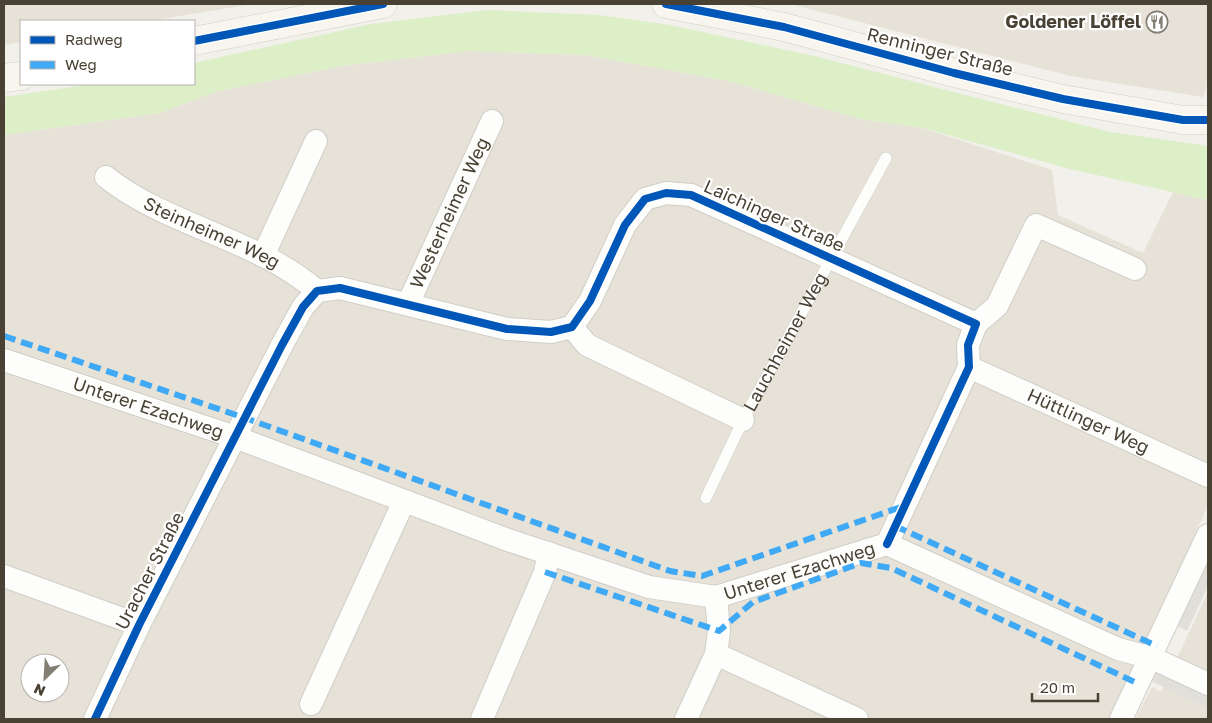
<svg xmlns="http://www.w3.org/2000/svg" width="1212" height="723" viewBox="0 0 1212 723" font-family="'Golos Text',sans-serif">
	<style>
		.residential { fill: #e7e2d7; fill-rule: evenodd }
		.green { fill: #dcefc7 }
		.parking { fill: #e1dfd9 }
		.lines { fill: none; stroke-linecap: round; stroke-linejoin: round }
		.lane-casing { stroke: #d0cec7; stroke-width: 12 }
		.street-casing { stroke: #d0cec7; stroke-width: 24 }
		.secondary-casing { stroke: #d2cec0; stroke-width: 29 }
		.lane { stroke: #fdfdfc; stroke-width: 11 }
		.street { stroke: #fdfdfc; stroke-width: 22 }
		.secondary { stroke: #f7f5ee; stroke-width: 28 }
		.quiet { stroke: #3fa9f5; stroke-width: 6; stroke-dasharray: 12 6; stroke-linecap: butt }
		.cycleway-casing { stroke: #fff; stroke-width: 11 }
		.cycleway { stroke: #0057b8; stroke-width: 8 }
		.labels { text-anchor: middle; stroke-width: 4.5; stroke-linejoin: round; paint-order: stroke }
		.poi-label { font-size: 18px; font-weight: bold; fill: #494234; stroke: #fff; text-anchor: end }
		.street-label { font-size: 18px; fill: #494234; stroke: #fff }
	</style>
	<rect width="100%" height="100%" fill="#f2f0ea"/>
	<path class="residential" d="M4 4H253L149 21H21V42L4 45Z
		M790 4H1208V83L1203 97 1071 76Z
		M468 51 586 55 729 81 865 120 919 127 1052 170 1058 215 1143 253 1173 192 1208 200V505L1112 719H4V135L160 113 215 92 341 66ZM30 663H60V693H30Z
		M1208 592V719H1135L1152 687 1161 692Z"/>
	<path class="green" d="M487 10 599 15 670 25 814 56 1110 132 1208 146V200L1070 169 919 127 865 120 729 81 586 55 468 51 341 66 215 92 160 113 4 135V97L92 84H194V63L371 24Z"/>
	<path class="parking" d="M1208 535V586L1187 631 1168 622Z
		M1152 658 1208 685V708L1142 677Z"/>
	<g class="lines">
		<g class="lane-casing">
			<g id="lane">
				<path id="s1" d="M706 498 743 420 886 158"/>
			</g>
		</g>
		<g class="street-casing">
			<g id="street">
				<path id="s2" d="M106 177C169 227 256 238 317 291"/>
				<path d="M263 256 316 141"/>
				<path id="s3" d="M408 304 492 121"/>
				<path d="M976 324 997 306 1036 225 1135 269"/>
				<path d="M572 327 587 345 743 420"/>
				<path id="s4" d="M4 360 235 437 508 540 649 587 716 597 887 544 1118 649 1152 658 1208 684"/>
				<path id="s5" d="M969 367 1208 476"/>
				<path d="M4 576 139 625"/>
				<path d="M716 654 857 719"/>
				<path d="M311 704 404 501"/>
				<path d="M95 719 139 625 282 345 303 307 317 291 340 288 507 329 551 332 572 327 590 301 625 225 645 199 666 193 691 195 976 324 968 345 969 367 887 544"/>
				<path d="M482 719 545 572 549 553"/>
				<path d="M686 719 716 654 719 631 716 597"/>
				<path d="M1121 719 1208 535"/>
			</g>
		</g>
		<g class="secondary-casing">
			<path id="secondary" d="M666 4 784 27 954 73 1063 99 1183 120H1208
				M194 41 383 4
				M4 78 21 76"/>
		</g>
		<use href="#lane" class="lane"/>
		<use href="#street" class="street"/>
		<use href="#secondary" class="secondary"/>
		<path class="quiet" d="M4 336 245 418 670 571 702 576 904 506
			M895 526 1157 646
			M545 572 719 631 753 602 861 563 891 568 1139 684"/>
		<g class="cycleway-casing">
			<path id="cycleway" d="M666 4 784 27 954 73 1063 99 1183 120H1208
				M194 41 383 4
				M95 719 139 625 282 345 303 307 317 291 340 288 507 329 551 332 572 327 590 301 625 225 645 199 666 193 691 195 976 324 968 345 969 367 887 544"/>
		</g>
		<use href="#cycleway" class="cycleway"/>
	</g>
	<defs>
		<g id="restaurant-ring" transform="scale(1.125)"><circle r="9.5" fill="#fff" stroke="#847f74" stroke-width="1.5"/><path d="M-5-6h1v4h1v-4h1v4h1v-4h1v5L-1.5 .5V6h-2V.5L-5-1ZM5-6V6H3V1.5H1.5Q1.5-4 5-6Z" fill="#847f74"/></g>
	</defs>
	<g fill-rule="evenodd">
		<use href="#restaurant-ring" x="1157" y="22"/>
	</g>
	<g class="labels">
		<g class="poi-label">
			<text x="1141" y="28">Goldener Löffel</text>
		</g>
		<g class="street-label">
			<text transform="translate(940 52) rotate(14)" y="6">Renninger Straße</text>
			<text dy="6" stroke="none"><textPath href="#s3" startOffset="100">Westerheimer Weg</textPath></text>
			<text transform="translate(774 216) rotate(24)" y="6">Laichinger Straße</text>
			<text dy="6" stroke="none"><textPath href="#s2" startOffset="120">Steinheimer Weg</textPath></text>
			<text dy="6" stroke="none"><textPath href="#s1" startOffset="175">Lauchheimer Weg</textPath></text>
			<text dy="6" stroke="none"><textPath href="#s4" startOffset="152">Unterer Ezachweg</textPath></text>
			<text dy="6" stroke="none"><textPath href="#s5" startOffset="131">Hüttlinger Weg</textPath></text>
			<text transform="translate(150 571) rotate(-63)" y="6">Uracher Straße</text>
			<text dy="6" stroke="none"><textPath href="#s4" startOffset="839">Unterer Ezachweg</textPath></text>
		</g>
	</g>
	<rect width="1212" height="723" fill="none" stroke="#494234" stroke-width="10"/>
	<rect x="20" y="20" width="175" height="65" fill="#ffffff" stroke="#b6b3ae"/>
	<rect x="30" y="36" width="25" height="8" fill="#0057b8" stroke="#b6b3ae"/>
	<text x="65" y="45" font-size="15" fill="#494234">Radweg</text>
	<rect x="30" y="61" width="25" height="8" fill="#3fa9f5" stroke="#b6b3ae"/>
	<text x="65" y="70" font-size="15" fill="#494234">Weg</text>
	<g transform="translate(45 678) rotate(205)"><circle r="24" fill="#ffffff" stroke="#b6b3ae"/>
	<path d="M0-4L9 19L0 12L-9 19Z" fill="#847f74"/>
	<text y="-8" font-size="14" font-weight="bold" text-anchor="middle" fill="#494234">N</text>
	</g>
	<path d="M1032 693v8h66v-8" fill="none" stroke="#494234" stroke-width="2.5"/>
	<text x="1040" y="693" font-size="15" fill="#494234" stroke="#ffffff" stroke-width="4" paint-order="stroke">20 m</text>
</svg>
